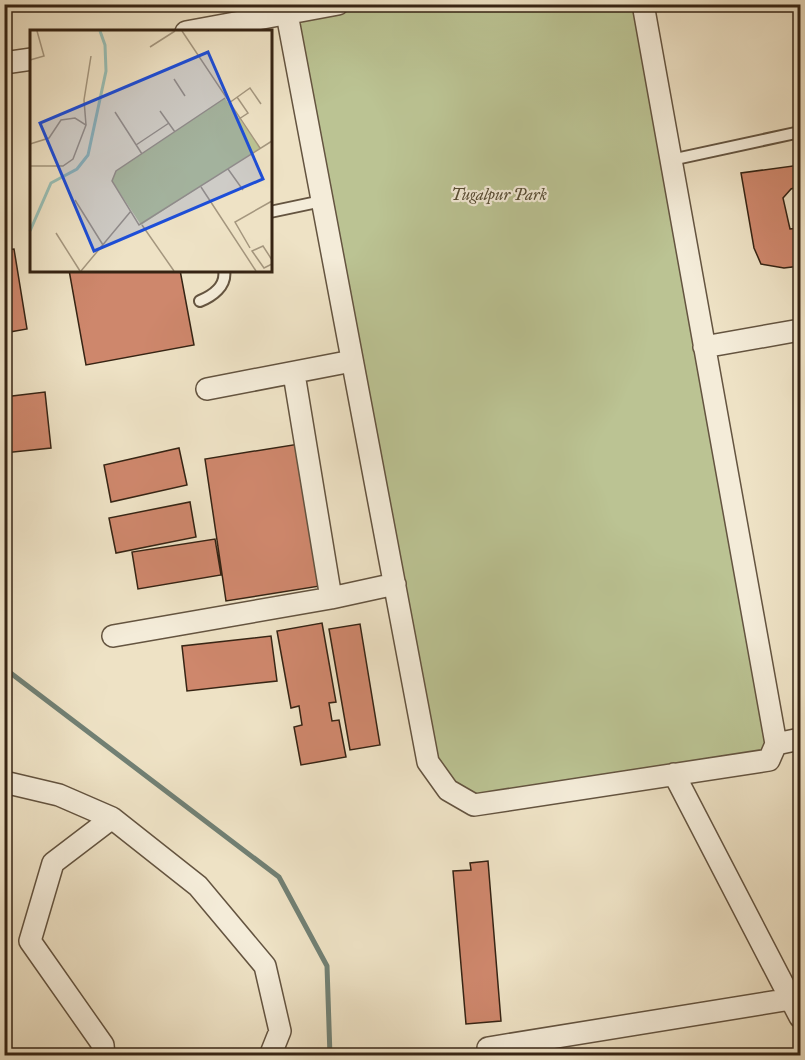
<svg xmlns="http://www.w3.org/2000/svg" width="805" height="1060" viewBox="0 0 805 1060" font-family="'IM FELL Great Primer',serif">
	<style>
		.green { fill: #bbc393; stroke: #787454; stroke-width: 1.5 }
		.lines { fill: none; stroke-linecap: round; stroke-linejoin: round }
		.stream { stroke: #718074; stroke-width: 5 }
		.building { fill: #ce876c; stroke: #362414; stroke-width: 1.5 }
		.service-casing { stroke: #645440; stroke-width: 14 }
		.minor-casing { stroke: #645440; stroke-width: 24 }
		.service { stroke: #f4ecd9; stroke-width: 10 }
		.minor { stroke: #f4ecd9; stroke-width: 21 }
		.labels { text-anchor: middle; stroke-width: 4.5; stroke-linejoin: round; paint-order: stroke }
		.park-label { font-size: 16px; font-style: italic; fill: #574c34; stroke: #f4ecd9 }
		.inset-river { fill: none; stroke: #99beb4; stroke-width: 3 }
		.inset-road { fill: none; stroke: #a4967e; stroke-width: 1.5 }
		.view { fill: #1d4ed8; fill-opacity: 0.15; stroke: #1d4ed8; stroke-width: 3 }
		.inset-edge { fill: none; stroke: #362414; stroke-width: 3 }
	</style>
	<rect width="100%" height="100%" fill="#eee2c5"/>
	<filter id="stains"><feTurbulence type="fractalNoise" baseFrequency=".00333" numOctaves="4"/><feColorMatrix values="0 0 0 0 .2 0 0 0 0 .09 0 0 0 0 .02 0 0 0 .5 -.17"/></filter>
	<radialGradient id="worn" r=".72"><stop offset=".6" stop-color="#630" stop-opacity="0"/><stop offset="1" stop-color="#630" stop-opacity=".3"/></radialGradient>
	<path class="green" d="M338 4 643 5 775 753 474 805 428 762 287 14Z"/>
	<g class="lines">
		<path class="stream" d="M4 668 279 877 327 966 330 1056"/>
	</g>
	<path class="building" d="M5 163 11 202H6L4 208Z
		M800 165V186L791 189 783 198 790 229 800 228V266L784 268 761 264 754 248 741 173Z
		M14 249 27 329 4 333V250Z
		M69 270H180L194 345 86 365Z
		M45 392 51 448 4 453V397Z
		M800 395V426L794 397Z
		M299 444 320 586 226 601 205 459Z
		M179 448 187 485 111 502 104 465Z
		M190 502 196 537 116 553 109 518Z
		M215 539 221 575 138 589 132 552Z
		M322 623 336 702 329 703 332 721 339 720 346 757 301 765 294 727 302 725 299 706 291 708 277 631Z
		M360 624 380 745 350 750 329 629Z
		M271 636 277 681 187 691 182 646Z
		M488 861 501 1021 466 1024 453 871 471 870 470 863Z"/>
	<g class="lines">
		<g class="service-casing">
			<path id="service" d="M671 160 800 132
				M270 212 322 201
				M200 301C212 296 227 286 224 270"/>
		</g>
		<g class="minor-casing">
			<path id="minor" d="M287 14 428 762 448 790 474 805 769 760 776 744 643 4
				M186 32 338 4
				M4 63 32 59
				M704 347 800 330
				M294 374 331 598
				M207 389 352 361
				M113 636 331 598 395 584
				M776 744 800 739
				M674 774 800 1017
				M4 782 59 795 112 818
				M488 1048 791 999
				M104 1056 103 1045 30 941 53 863 112 818 198 886 265 966 280 1031 270 1056"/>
		</g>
		<use href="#service" class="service"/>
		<use href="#minor" class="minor"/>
	</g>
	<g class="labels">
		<g class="park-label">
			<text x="499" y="200">Tugalpur Park</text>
		</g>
	</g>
	<g transform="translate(30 30)">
		<rect width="242" height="242" fill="#eee2c5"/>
		<path d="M195 68 230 118 111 195 82 151 86 141Z" fill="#bbc393"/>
		<path class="inset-river" d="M0 201 21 153 47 139 58 125 76 41 75 15 70 1"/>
		<path class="inset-road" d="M152 1 230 118M120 17 145 1M0 30 14 26 7 1M144 49 155 66M207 67 218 83 209 89M195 68 86 141 82 151 109 195 242 111M199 73 220 58 231 74M130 81 145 102M85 82 112 124M56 95 54 70 61 26M0 114 19 108 31 90 45 88 56 95 43 129 33 136H0M106 115 139 93M198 139 213 160M171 157 226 241M45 170 73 215M112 195 144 241M26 203 50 241M220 218 205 192 242 171M242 230 233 216 222 221 234 238 242 234M51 241 101 181"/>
		<path class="view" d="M178 22 233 149 64 221 10 93Z"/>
		<rect width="242" height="242" class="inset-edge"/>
	</g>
	<rect width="805" height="1060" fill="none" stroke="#eee2c5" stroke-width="24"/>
	<rect x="6" y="6" width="793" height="1048" fill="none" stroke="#362414" stroke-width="3"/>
	<rect x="12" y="12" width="781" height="1036" fill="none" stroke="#362414" stroke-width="1.5"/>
	<rect width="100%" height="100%" filter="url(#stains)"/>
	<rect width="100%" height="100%" fill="url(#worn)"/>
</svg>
